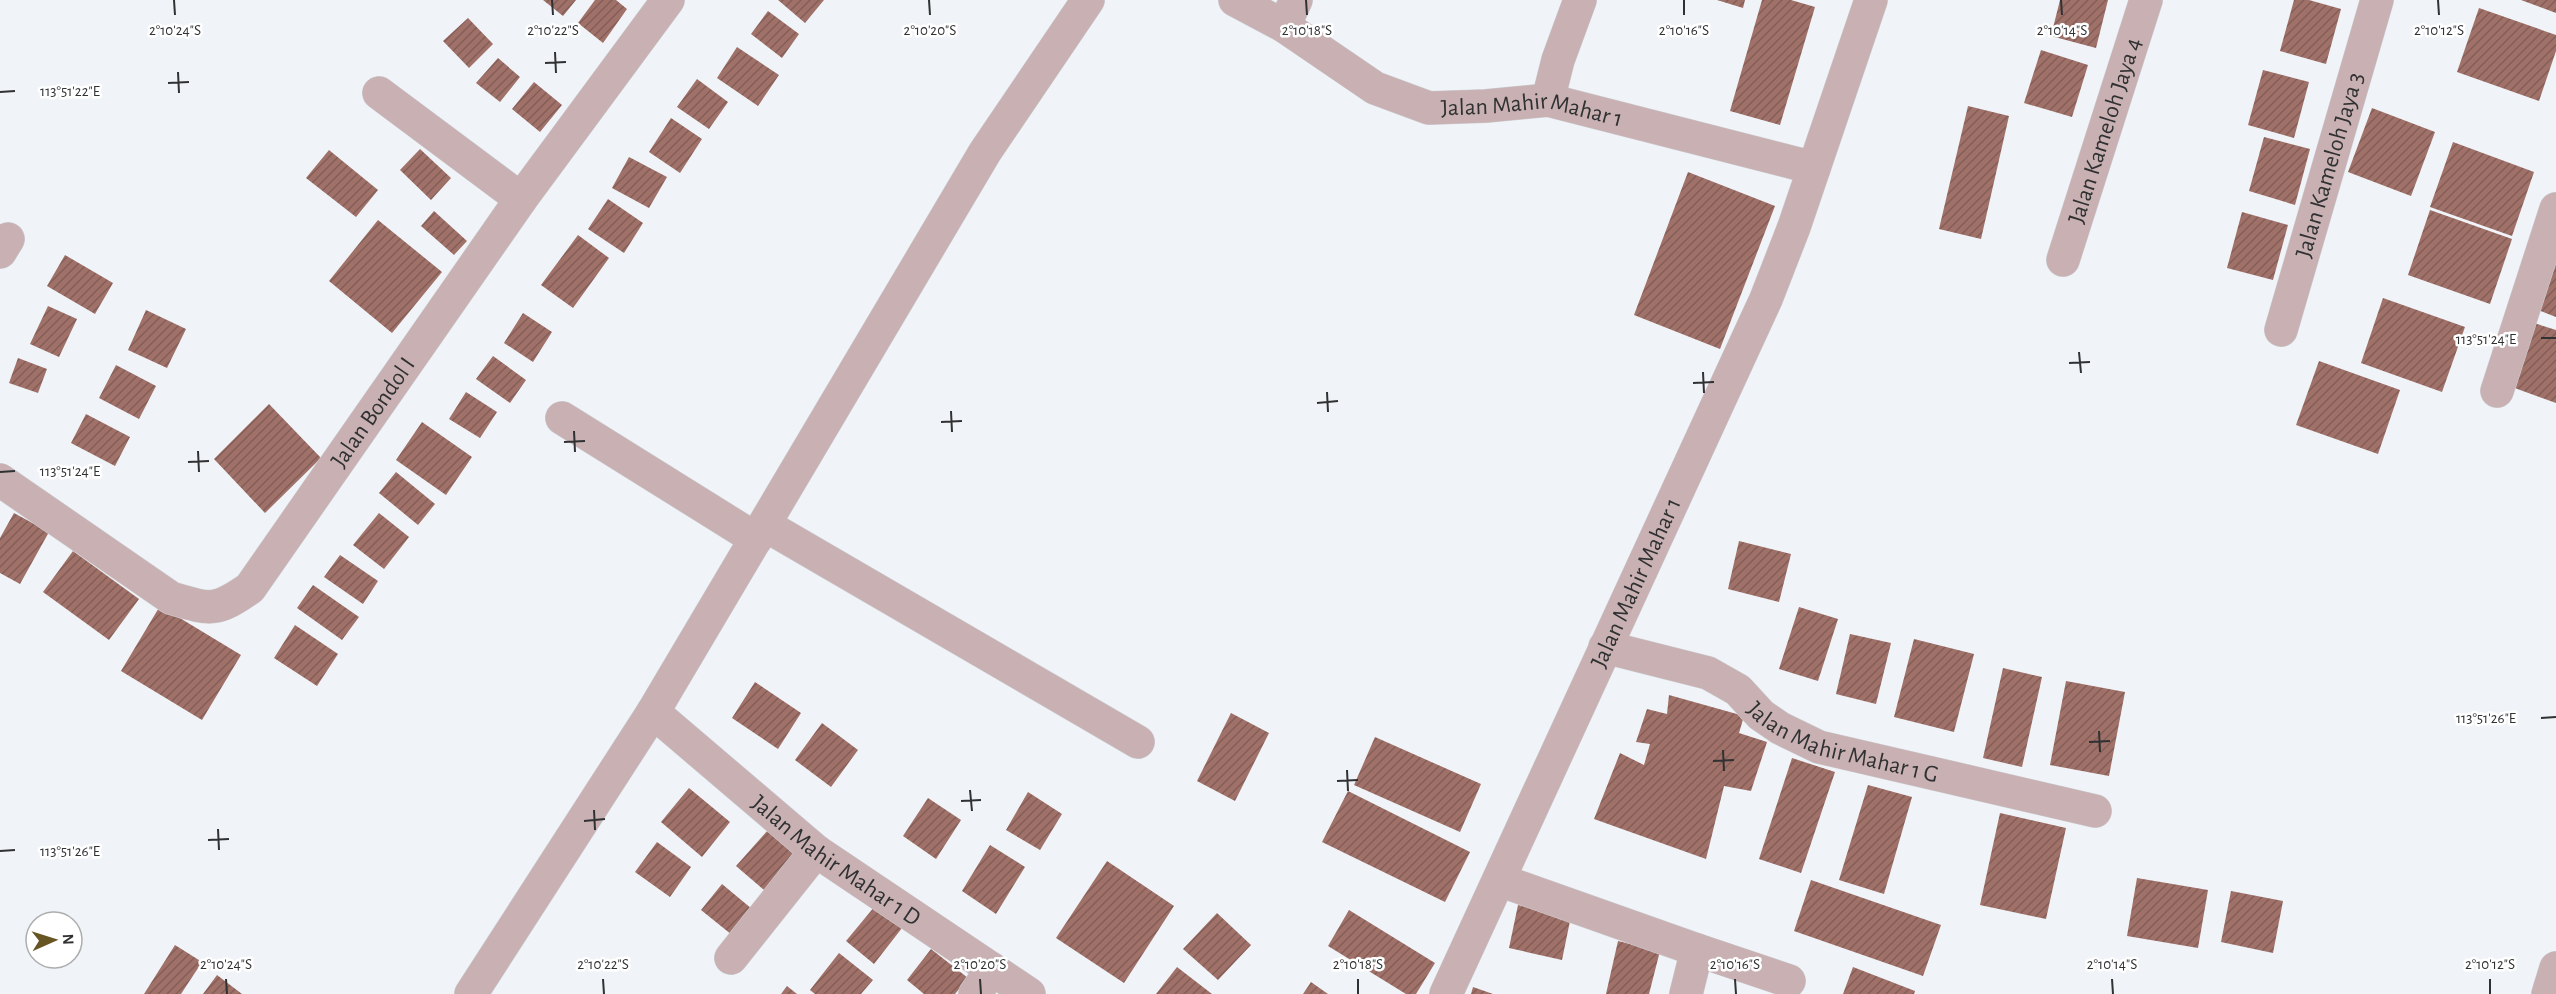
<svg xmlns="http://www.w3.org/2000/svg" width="2556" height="994" viewBox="0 0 2556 994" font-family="'Alegreya Sans',sans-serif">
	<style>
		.building { fill: url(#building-hatch) }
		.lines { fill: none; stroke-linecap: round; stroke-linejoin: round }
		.street-casing { stroke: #cdd0d4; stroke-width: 34 }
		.street { stroke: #c9b1b3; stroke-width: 33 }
		.ticks { fill: none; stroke: #303132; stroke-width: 2 }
		.labels { text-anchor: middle; stroke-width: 5; stroke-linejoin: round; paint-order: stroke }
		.street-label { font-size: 24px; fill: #303132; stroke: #fff }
		.ticks-label { font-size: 15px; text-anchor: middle; fill: #303132; stroke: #fff; stroke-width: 5; stroke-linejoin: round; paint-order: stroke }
	</style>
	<defs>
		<pattern id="building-hatch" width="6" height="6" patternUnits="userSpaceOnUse" patternTransform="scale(1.5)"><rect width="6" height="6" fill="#a07169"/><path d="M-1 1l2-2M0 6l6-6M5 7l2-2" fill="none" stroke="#835d57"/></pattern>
	</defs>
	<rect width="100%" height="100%" fill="#f0f3f7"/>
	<path class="building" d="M543 0H576L563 16Z
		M595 0H616L627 9 603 43 578 23Z
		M778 0H824L805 23Z
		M1717 0H1745L1743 8Z
		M1762 0H1791L1815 7 1780 125 1730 111Z
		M2060 0H2108L2096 48 2051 36Z
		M2294 0H2309L2341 9 2326 64 2280 51Z
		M2521 0H2556V13Z
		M2479 8 2556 35V51L2539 101 2457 72Z
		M768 11 799 34 782 58 751 34Z
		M468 18 493 44 469 68 443 41Z
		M737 47 779 75 758 106 717 78Z
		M2041 50 2088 65 2072 117 2024 103Z
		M498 58 520 77 500 102 476 83Z
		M2263 70 2309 82 2294 138 2248 125Z
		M697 79 728 102 709 129 677 107Z
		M534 82 562 105 540 132 512 109Z
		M1968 106 2009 116 1981 239 1939 229Z
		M2372 108 2435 132 2411 196 2348 172Z
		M671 118 702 139 680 173 649 152Z
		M2264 137 2310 149 2295 205 2249 191Z
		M2453 142 2534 172 2512 236 2430 207Z
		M420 149 451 178 431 200 400 170Z
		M329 150 378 190 356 217 306 178Z
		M629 157 667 177 649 208 612 188Z
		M1688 172 1775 206 1720 349 1634 315Z
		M608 199 643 223 624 253 588 229Z
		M2430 210 2512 239 2490 304 2408 275Z
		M434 211 467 241 454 255 421 226Z
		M2242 212 2288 225 2273 280 2227 268Z
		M378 220 442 272 392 333 329 281Z
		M578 235 609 258 573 308 541 285Z
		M2556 242V317L2533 308Z
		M65 255 113 283 95 314 47 286Z
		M2383 298 2465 327 2442 392 2361 363Z
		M48 306 77 319 59 357 30 344Z
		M146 310 186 329 167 368 128 350Z
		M523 313 552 332 533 362 504 343Z
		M2534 323 2556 330V403L2512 387Z
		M493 356 526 380 510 403 476 379Z
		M18 358 47 369 38 393 9 383Z
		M2319 361 2400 390 2378 454 2296 425Z
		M116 365 156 386 139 419 99 398Z
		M466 392 497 412 480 438 449 419Z
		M269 404 321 458 265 513 214 459Z
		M86 414 130 437 115 466 71 443Z
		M422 422 472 457 446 495 396 460Z
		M396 472 435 504 418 525 379 493Z
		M14 513 49 532 20 584 0 573V538Z
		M379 513 409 537 384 569 353 545Z
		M1739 541 1791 554 1779 602 1728 589Z
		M73 551 139 599 109 640 43 592Z
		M340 555 378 581 363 604 324 577Z
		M313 585 359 617 342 640 297 608Z
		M160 606 241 655 202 720 121 671Z
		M1799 607 1838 619 1818 681 1779 669Z
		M295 625 338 654 317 686 274 658Z
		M1850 634 1891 643 1876 704 1836 694Z
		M1914 639 1974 654 1954 732 1894 717Z
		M2003 668 2042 677 2022 767 1983 758Z
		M2066 681 2125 692 2109 776 2050 765Z
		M755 682 801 713 778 749 732 718Z
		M1669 695 1744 716 1739 733 1767 742 1751 791 1724 786 1706 859 1594 819 1620 753 1644 765 1650 744 1636 742 1647 709 1667 714Z
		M1231 713 1269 733 1235 801 1197 781Z
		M822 723 858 750 831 787 795 760Z
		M1375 737 1481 784 1460 832 1354 785Z
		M1792 758 1835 772 1801 873 1759 859Z
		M1868 785 1912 797 1884 894 1839 880Z
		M689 788 730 822 702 857 661 822Z
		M1348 791 1470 852 1445 902 1322 842Z
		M1028 792 1062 814 1040 850 1006 830Z
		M928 798 961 820 936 859 903 836Z
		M2000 813 2066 828 2046 919 1980 905Z
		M768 830 800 860 770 895 736 866Z
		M657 842 691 867 670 897 635 872Z
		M990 845 1025 867 996 914 962 891Z
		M1107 861 1174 906 1124 983 1056 938Z
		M2137 878 2208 890 2198 948 2127 936Z
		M1811 880 1941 925 1923 976 1794 931Z
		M722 884 758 914 737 939 701 910Z
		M2231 891 2283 901 2273 953 2221 942Z
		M1518 905 1571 916 1562 960 1509 948Z
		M875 906 902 928 874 964 846 941Z
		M1349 910 1435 963 1416 994H1406L1328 946Z
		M1217 913 1251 945 1218 980 1183 949Z
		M1618 941 1660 951 1649 994H1606Z
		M175 945 202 962 181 994H144Z
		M931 949 968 978 955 994H924L907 980Z
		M839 953 873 980 861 994H815L810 990Z
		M1177 967 1212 994H1156Z
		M1853 967 1915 991 1914 994H1843Z
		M217 975 242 994H203Z
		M1311 982 1328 994H1303Z
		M787 986 797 994H781Z
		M1473 987 1493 994H1471Z"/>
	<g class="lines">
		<g class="street-casing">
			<g id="street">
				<path id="s1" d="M1235 0 1284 26 1375 88 1429 108 1486 106 1548 100 1814 168"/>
				<path d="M1284 26 1296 0"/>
				<path d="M379 93 521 199"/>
				<path d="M1548 100 1558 60 1580 0"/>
				<path d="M0 252 8 239"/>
				<path id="s2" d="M2063 260 2146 0"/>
				<path id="s3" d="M2281 330 2377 0"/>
				<path d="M2497 391 2556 209"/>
				<path d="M562 418 756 539"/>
				<path id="s4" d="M0 480 171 598C211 610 216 612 250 588L521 199 668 0"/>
				<path d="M765 525 1138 742"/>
				<path id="s5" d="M1605 647 1708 673 1738 690 1761 715 1780 728 1819 747 2095 811"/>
				<path id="s6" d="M653 712 816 851 1029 994"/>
				<path d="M1499 880 1697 950 1686 994"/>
				<path d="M1697 950 1789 981"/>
				<path d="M731 958 816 851"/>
				<path d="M471 994 653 712 985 152 1088 0"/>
				<path d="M975 994 992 969"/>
				<path id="s7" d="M1446 994 1766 299 1794 227 1871 0"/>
				<path d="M2548 994 2556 968"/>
			</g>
		</g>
		<use href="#street" class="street"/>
	</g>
	<path class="ticks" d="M174 0 175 15M552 0 553 15M929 0 930 15M1306 0 1307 15M1684 0V15M2061 0 2062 15M2438 0 2439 15M555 52 556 73M545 63 566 62M178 72 179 93M168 83 189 82M0 92 15 91M2541 338H2556M2079 352 2081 373M2069 363 2090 362M1703 372 1704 393M1693 383 1714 382M1327 392 1328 412M1317 403 1338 401M951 411 952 432M941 422 962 421M574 431 575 452M564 442 585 441M198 451 199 472M188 462 209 461M0 472 15 471M2541 718 2556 717M2099 731 2100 752M2089 742 2110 741M1723 750 1724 771M1713 761 1734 760M1347 770 1348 791M1337 781 1358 780M970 790 972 811M961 801 981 800M594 810 595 830M584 821 605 819M218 829 219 850M208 840 229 839M0 851 15 850M226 979 227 994M603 979 604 994M980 979 981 994M1358 979V994M1735 979 1736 994M2112 979 2113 994M2490 979V994"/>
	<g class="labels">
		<g class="street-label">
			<text dy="8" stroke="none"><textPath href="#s1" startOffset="327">Jalan Mahir Mahar 1</textPath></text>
			<text dy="8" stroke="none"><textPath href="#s2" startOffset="136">Jalan Kameloh Jaya 4</textPath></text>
			<text dy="8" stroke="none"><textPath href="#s3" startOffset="172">Jalan Kameloh Jaya 3</textPath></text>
			<text dy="8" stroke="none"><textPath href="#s4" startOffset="507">Jalan Bondol I</textPath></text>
			<text dy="8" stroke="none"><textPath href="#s7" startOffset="453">Jalan Mahir Mahar 1</textPath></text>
			<text dy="8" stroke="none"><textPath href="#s5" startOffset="262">Jalan Mahir Mahar 1 G</textPath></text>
			<text dy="8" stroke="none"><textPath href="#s6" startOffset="236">Jalan Mahir Mahar 1 D</textPath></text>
		</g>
	</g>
	<g class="ticks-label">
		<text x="175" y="35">2°10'24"S</text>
		<text x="553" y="35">2°10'22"S</text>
		<text x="930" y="35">2°10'20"S</text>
		<text x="1307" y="35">2°10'18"S</text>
		<text x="1684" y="35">2°10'16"S</text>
		<text x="2062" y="35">2°10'14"S</text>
		<text x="2439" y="35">2°10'12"S</text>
		<text x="70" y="96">113°51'22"E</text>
		<text x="2486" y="344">113°51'24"E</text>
		<text x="70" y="476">113°51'24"E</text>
		<text x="2486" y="723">113°51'26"E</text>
		<text x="70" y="856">113°51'26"E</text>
		<text x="226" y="969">2°10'24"S</text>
		<text x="603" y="969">2°10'22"S</text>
		<text x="980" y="969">2°10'20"S</text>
		<text x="1358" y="969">2°10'18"S</text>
		<text x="1735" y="969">2°10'16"S</text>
		<text x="2112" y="969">2°10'14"S</text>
		<text x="2490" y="969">2°10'12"S</text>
	</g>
	<g transform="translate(54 940) rotate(87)"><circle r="28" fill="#ffffff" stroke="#acadad" stroke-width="1.5"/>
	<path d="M0-4.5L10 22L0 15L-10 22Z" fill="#675624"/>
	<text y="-9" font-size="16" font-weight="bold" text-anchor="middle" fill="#303132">N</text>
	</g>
</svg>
